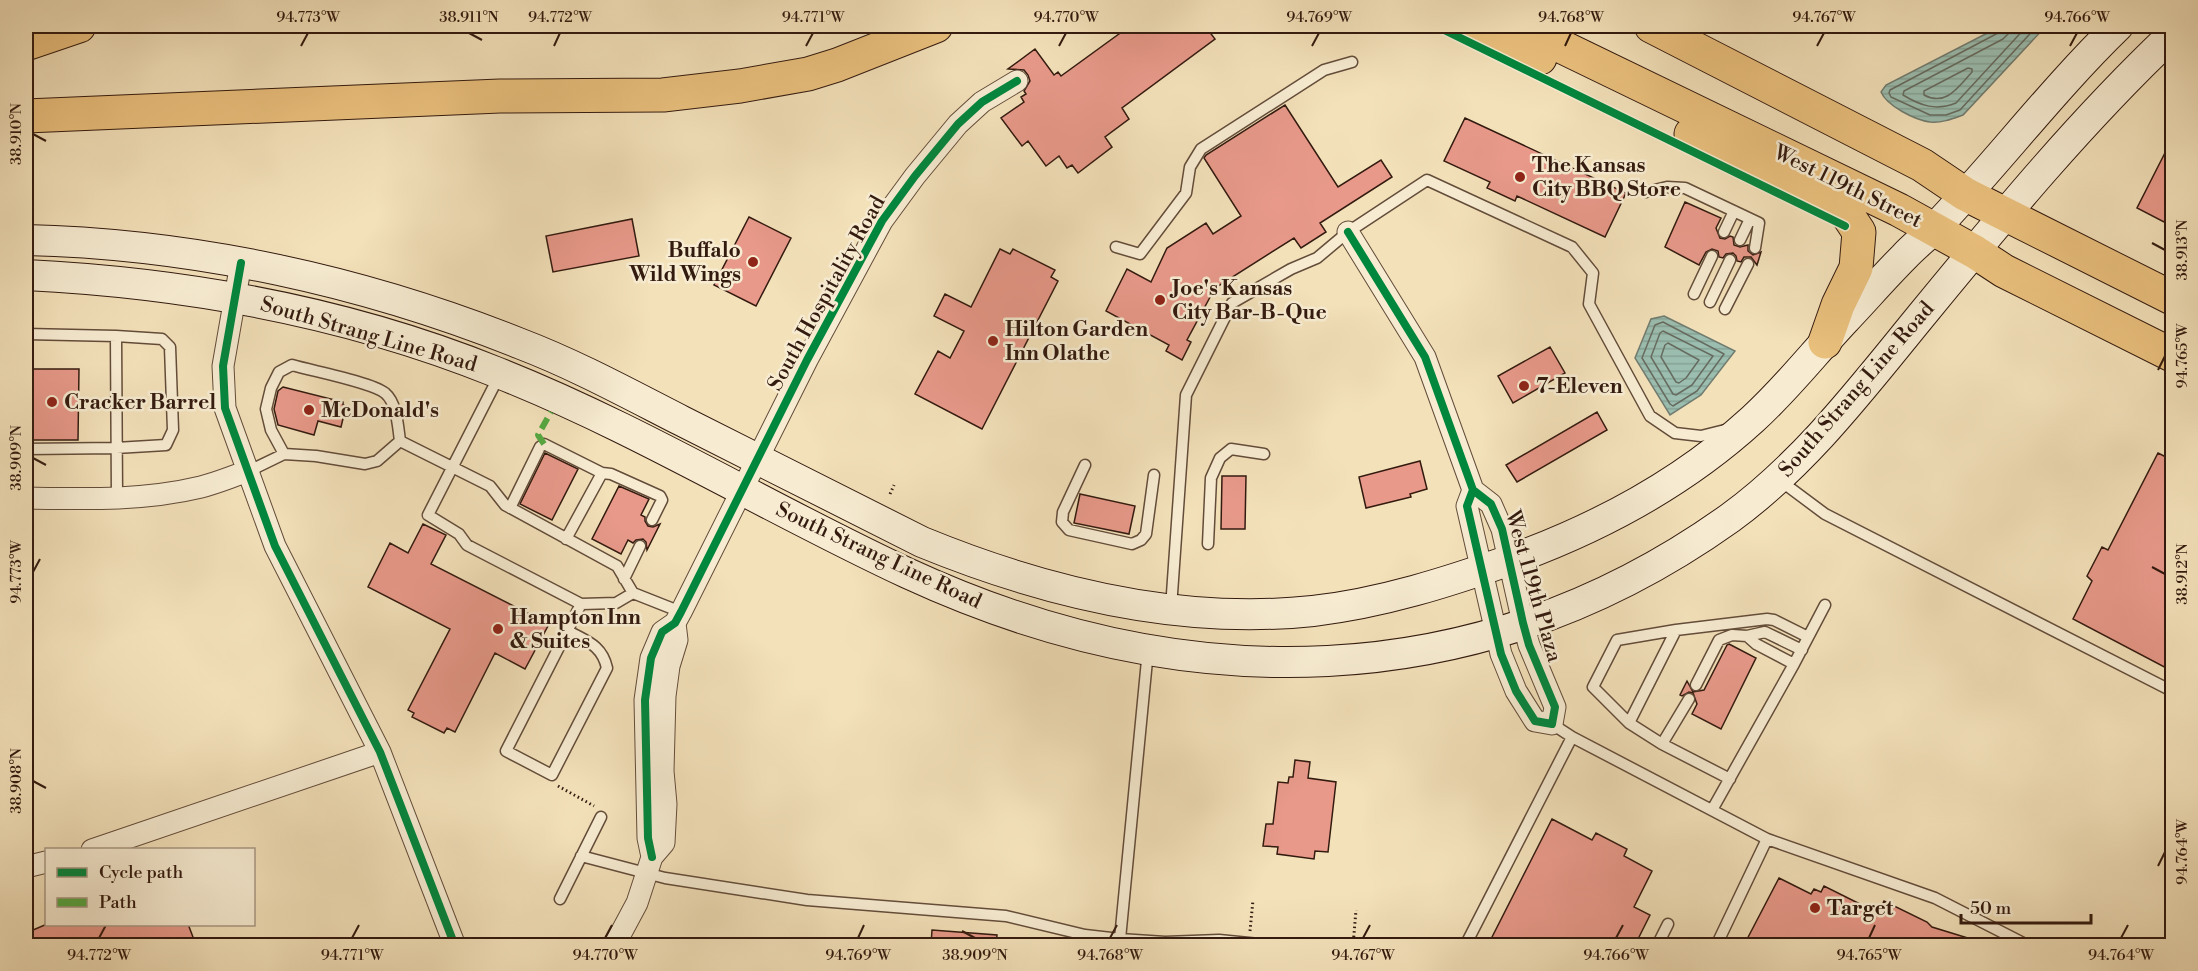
<svg xmlns="http://www.w3.org/2000/svg" width="2198" height="971" viewBox="0 0 2198 971" font-family="'Libre Bodoni',serif">
	<style>
		.water { fill: url(#water-rules); stroke: #717c70; stroke-width: 1.5 }
		.lines { fill: none; stroke-linecap: round; stroke-linejoin: round }
		.shore { stroke: #676c60; stroke-width: 1.5 }
		.building { fill: #e8998a; stroke: #331a0f; stroke-width: 1.5 }
		.service-casing { stroke: #634c3a; stroke-width: 13 }
		.minor-casing { stroke: #634c3a; stroke-width: 23 }
		.secondary-casing { stroke: #331a0f; stroke-width: 32 }
		.primary-casing { stroke: #331a0f; stroke-width: 35 }
		.motorway-casing { stroke: #331a0f; stroke-width: 35 }
		.path { stroke: #331a0f; stroke-width: 3; stroke-dasharray: 1.5 3; stroke-linecap: butt }
		.service { stroke: #f7ecd2; stroke-width: 10 }
		.minor { stroke: #f7ecd2; stroke-width: 21 }
		.secondary { stroke: #f7ecd2; stroke-width: 30 }
		.primary { stroke: #eac07d; stroke-width: 33 }
		.motorway { stroke: #eac07d; stroke-width: 33 }
		.quiet { stroke: #54a941; stroke-width: 6; stroke-dasharray: 12 6; stroke-linecap: butt }
		.cycleway-casing { stroke: #f7ecd2; stroke-width: 11 }
		.cycleway { stroke: #00873e; stroke-width: 8 }
		.ticks { fill: none; stroke: #331a0f; stroke-width: 2 }
		.poi-dot { fill: #8f2418; stroke: #f7ecd2; stroke-width: 2 }
		.labels { text-anchor: middle; stroke-width: 5; stroke-linejoin: round; paint-order: stroke }
		.poi-label { font-size: 21px; font-weight: bold; fill: #331a0f; stroke: #f7ecd2; text-anchor: start }
		.street-label { font-size: 21px; fill: #331a0f; stroke: #f7ecd2 }
		.neatline { fill: none; stroke: #331a0f; stroke-width: 2 }
		.ticks-label { font-size: 15px; text-anchor: middle; fill: #331a0f }
	</style>
	<defs>
		<pattern id="water-rules" width="6" height="5" patternUnits="userSpaceOnUse" patternTransform="scale(1.5)"><rect width="6" height="5" fill="#9bbeb0"/><path d="M0 2.5h6" fill="none" stroke="#86a396"/></pattern>
	</defs>
	<rect width="100%" height="100%" fill="#f3e1ba"/>
	<filter id="stains"><feTurbulence type="fractalNoise" baseFrequency=".00333" numOctaves="4"/><feColorMatrix values="0 0 0 0 .2 0 0 0 0 .09 0 0 0 0 .02 0 0 0 .5 -.17"/></filter>
	<radialGradient id="worn" r=".72"><stop offset=".6" stop-color="#630" stop-opacity="0"/><stop offset="1" stop-color="#630" stop-opacity=".3"/></radialGradient>
	<path class="water" d="M2001 26H2046L1963 115C1952 119 1942 123 1930 122 1915 120 1887 106 1881 92L1886 85Z
		M1664 316 1735 351 1701 395 1670 415 1635 358 1651 319Z"/>
	<g class="lines">
		<path class="shore" d="M2002 26 1998 33 1890 90 1889 93 1891 97 1930 115H1946L1960 110 2037 26
			M2010 26 2008 34 2003 39 1904 91 1903 95C1921 106 1936 111 1956 103L2027 26
			M1968 68 1972 69V72C1958 87 1946 107 1924 95V91Z
			M1663 322 1724 354 1697 391 1673 406 1670 404 1642 358 1655 325Z
			M1663 331 1713 356 1692 385 1676 395 1673 394 1651 357 1660 333Z
			M1668 343 1699 360 1686 378 1679 383 1676 382 1661 357 1665 345Z"/>
	</g>
	<path class="building" d="M1130 26H1205L1215 39 1122 108 1129 119 1105 137 1112 147 1078 173 1072 165 1067 168 1059 156 1046 166 1028 141 1022 146 1001 118 1024 102 1021 97 1026 94 1024 91 1030 81 1028 75 1024 70 1008 69 1035 49 1054 75 1058 72 1061 76Z
		M1285 105 1338 187 1381 160 1392 177 1320 223 1326 232 1301 248 1294 238 1215 288 1187 340 1191 342 1182 360 1166 351 1169 345 1106 311 1127 269 1151 282 1167 248 1206 223 1213 234 1241 216 1204 158 1206 155Z
		M1465 118 1626 193 1605 237 1517 196 1515 201 1487 188 1490 182 1444 161Z
		M2172 139V205L2164 222 2137 208Z
		M1685 202 1721 218 1716 228 1720 238 1725 239 1730 236 1733 237 1734 245 1740 247 1748 245V251L1753 255 1761 252 1757 265 1751 257H1744L1741 262 1737 261 1736 256 1733 253 1726 254 1723 258 1719 257 1718 251 1712 249 1706 252 1699 265 1665 247Z
		M749 217 791 238 756 306 714 285Z
		M632 219 639 256 553 272 546 236Z
		M1000 249 1010 254 1013 249 1055 270 1051 277 1058 281 982 429 915 394 938 351 950 358 964 331 934 316 945 294 971 307Z
		M1550 347 1565 373 1513 403 1498 376Z
		M26 369H79L78 440H31V434H26Z
		M283 387 343 402V405L346 406 341 427 318 421 314 435 278 425 274 409 278 391Z
		M1597 412 1607 430 1517 482 1506 465Z
		M545 453 578 469 552 520 520 504Z
		M2158 453 2172 460V671L2073 619 2092 581 2087 576 2102 547 2108 550Z
		M1420 461 1427 489 1410 494 1411 497 1366 508 1359 477Z
		M1222 476H1246L1245 529H1221Z
		M619 486 649 499 641 515 645 517V521L648 526 653 527 660 524 647 550 646 542 643 539 636 540 633 543 628 540 621 554 592 539Z
		M1080 494 1135 506 1129 534 1074 523Z
		M423 524 446 535 431 564 549 624 525 669 495 653 455 732 447 728 444 733 412 717 414 713 408 710 450 629 368 587 390 543 408 553Z
		M1729 644 1756 658 1721 729 1692 714 1697 704 1693 693 1689 692 1682 696 1680 695 1687 681 1693 692 1704 690 1727 645Z
		M1295 760 1310 762 1308 778 1336 782 1328 852 1315 851 1314 859 1277 854 1278 847 1263 846 1266 824H1273L1278 782 1288 783 1289 777H1293Z
		M1552 819 1592 840 1596 833 1627 849 1624 856 1652 871 1634 907 1650 915 1635 945H1488Z
		M1779 878 1811 894 1814 889 1821 892 1824 886 1878 913 1884 901 1927 922 1932 927 1981 942V945H1744Z
		M47 924H188L196 945H26V933Z
		M932 930 997 935 996 945H931Z"/>
	<g class="lines">
		<g class="service-casing">
			<path id="service" d="M1646 192 1667 187 1685 188 1759 223 1755 248
				M1724 232 1734 211
				M1740 240 1750 219
				M1116 247 1140 254 1186 193 1190 167 1201 149 1324 70 1352 62
				M1694 294 1712 256
				M1710 302 1730 260
				M1725 309 1748 264
				M26 334 116 336 162 339 170 347 173 430 166 445 116 448 26 449
				M116 336 117 498
				M499 376 428 515 459 534 467 545 581 604 616 603 633 593
				M400 441 490 486 505 505 617 566 633 593 681 612
				M284 454 271 430 266 409 271 388 279 372 292 365C312 371 371 382 385 393 397 403 398 427 400 441
				M1085 465 1063 512 1062 522 1069 530 1132 544 1141 540 1146 534 1154 475
				M249 471 284 454 316 456 365 464 377 461 400 441
				M602 473 611 474 660 496 662 500 652 520
				M1778 479 1825 514 2172 691
				M510 508 540 447 544 444 602 473 566 539
				M1208 544 1211 478 1220 458 1231 449 1264 454
				M624 579 640 546
				M1171 608 1186 395 1232 303 1291 269 1317 258 1348 232 1427 180 1572 247 1593 273 1589 304 1650 416 1675 433 1701 436 1725 430
				M568 631C586 641 602 645 607 668L552 775 506 751 581 604
				M1747 636 1756 644 1794 664
				M1696 685 1719 640 1732 635 1747 636 1765 632 1802 650
				M1629 723 1676 630
				M1552 724 1572 737 1767 839 1935 898 2029 946
				M1662 744 1689 699
				M1730 779 1662 744 1629 723 1593 687 1617 640 1676 630 1767 619 1774 620 1808 637
				M1712 810 1794 664 1825 605
				M581 856 665 878 807 900 1006 916 1085 935 1120 939 1165 942 1219 940 1280 946
				M560 899 601 817
				M1120 939 1148 650
				M1465 946 1572 737
				M1657 946 1668 924
				M1716 946 1767 839"/>
		</g>
		<g class="minor-casing">
			<path id="minor" d="M1348 232 1425 357 1473 490 1491 504 1502 529 1523 623 1529 645 1555 707 1552 724 1535 721 1516 691 1501 654 1467 506 1473 490
				M241 263 223 366 225 408 275 546 380 752 455 946
				M26 498C84 499 143 501 201 487 217 483 233 476 249 471
				M92 850 380 752
				M652 857 648 838 645 700 651 658 662 632 675 623 681 612 807 360 882 221 915 176 958 124 982 102 1017 81
				M26 867 46 862
				M614 946 637 903 652 857 664 843 666 804 663 771 665 696 669 666 677 640 675 623"/>
		</g>
		<g class="secondary-casing">
			<path id="secondary" d="M26 240C195 244 364 281 521 344 576 365 629 394 682 421 762 461 842 501 922 542 1044 592 1179 625 1313 611 1382 603 1448 582 1513 559 1601 527 1684 482 1753 419 1787 388 1814 353 1845 320 1865 299 1884 277 1904 257 1914 246 1925 238 1935 228 1998 162 2053 89 2118 26
				M26 275C188 283 345 311 496 372 638 428 769 509 907 573 1184 701 1478 698 1730 518 1807 462 1865 384 1925 311 2003 216 2082 120 2172 35"/>
		</g>
		<g class="primary-casing">
			<path id="primary" d="M1475 26 1540 58
				M1519 26 1899 210 1975 252 2004 271 2172 355
				M1651 26 1922 165 1965 194 2172 298
				M1691 134 1845 211 1859 232 1856 268 1838 305 1825 342"/>
		</g>
		<g class="motorway-casing">
			<path id="motorway" d="M26 44 79 26
				M26 116 500 96 663 95 740 86 808 74 837 65 936 26"/>
		</g>
		<path class="path" d="M890 494 894 485
			M558 786 594 806
			M1250 931 1253 900
			M1353 946 1356 910"/>
		<use href="#service" class="service"/>
		<use href="#minor" class="minor"/>
		<use href="#secondary" class="secondary"/>
		<use href="#primary" class="primary"/>
		<use href="#motorway" class="motorway"/>
		<path class="quiet" d="M544 444 538 435 551 412"/>
		<g class="cycleway-casing">
			<path id="cycleway" d="M1436 26 1845 226
				M1348 232 1425 357 1473 490 1491 504 1502 529 1523 623 1529 645 1555 707 1552 724 1535 721 1516 691 1501 654 1467 506 1473 490
				M241 263 223 366 225 408 275 546 380 752 455 946
				M652 857 648 838 645 700 651 658 662 632 675 623 681 612 807 360 882 221 915 176 958 124 982 102 1017 81"/>
		</g>
		<use href="#cycleway" class="cycleway"/>
	</g>
	<path class="ticks" d="M469 33 482 40M301 46 308 33M554 46 560 33M806 46 813 33M1059 46 1066 33M1312 46 1319 33M1565 46 1571 33M1817 46 1824 33M2070 46 2077 33M33 134 46 141M2152 243 2165 250M2158 370 2165 356M33 458 46 465M2152 567 2165 574M33 572 40 559M33 781 46 788M2158 866 2165 852M962 931 975 938M99 938 106 925M352 938 359 925M605 938 612 925M858 938 864 925M1110 938 1117 925M1363 938 1370 925M1616 938 1623 925M1869 938 1875 925M2121 938 2128 925"/>
	<g class="poi-dot">
		<circle cx="1520" cy="177" r="6"/>
		<circle cx="753" cy="262" r="6"/>
		<circle cx="1160" cy="300" r="6"/>
		<circle cx="993" cy="341" r="6"/>
		<circle cx="1524" cy="386" r="6"/>
		<circle cx="52" cy="402" r="6"/>
		<circle cx="309" cy="410" r="6"/>
		<circle cx="498" cy="629" r="6"/>
		<circle cx="1815" cy="908" r="6"/>
	</g>
	<g class="labels">
		<g class="poi-label">
			<text x="1532" y="172">The Kansas<tspan x="1532" dy="24">City BBQ Store</tspan></text>
			<text x="741" y="257" text-anchor="end">Buffalo<tspan x="741" dy="24">Wild Wings</tspan></text>
			<text x="1172" y="295">Joe's Kansas<tspan x="1172" dy="24">City Bar-B-Que</tspan></text>
			<text x="1005" y="336">Hilton Garden<tspan x="1005" dy="24">Inn Olathe</tspan></text>
			<text x="1536" y="393">7-Eleven</text>
			<text x="64" y="409">Cracker Barrel</text>
			<text x="321" y="417">McDonald's</text>
			<text x="510" y="624">Hampton Inn<tspan x="510" dy="24">&amp; Suites</tspan></text>
			<text x="1827" y="915">Target</text>
		</g>
		<g class="street-label">
			<text transform="translate(1848 186) rotate(26)" y="7">West 119th Street</text>
			<text transform="translate(826 293) rotate(-61)" y="7">South Hospitality Road</text>
			<text transform="translate(369 334) rotate(16)" y="7">South Strang Line Road</text>
			<text transform="translate(1856 389) rotate(-49)" y="7">South Strang Line Road</text>
			<text transform="translate(879 555) rotate(25)" y="7">South Strang Line Road</text>
			<text transform="translate(1534 586) rotate(74)" y="7">West 119th Plaza</text>
		</g>
	</g>
	<rect width="2198" height="971" fill="none" stroke="#f3e1ba" stroke-width="66"/>
	<rect x="45" y="848" width="210" height="78" fill="#f7ecd2" stroke="#a99884" stroke-width="1.5"/>
	<rect x="57" y="868" width="30" height="9" fill="#00873e" stroke="#a99884" stroke-width="1.5"/>
	<text x="99" y="878" font-size="18" fill="#331a0f">Cycle path</text>
	<rect x="57" y="898" width="30" height="9" fill="#54a941" stroke="#a99884" stroke-width="1.5"/>
	<text x="99" y="908" font-size="18" fill="#331a0f">Path</text>
	<path d="M1961 914v9h130v-9" fill="none" stroke="#331a0f" stroke-width="3"/>
	<text x="1970" y="914" font-size="18" fill="#331a0f" stroke="#f7ecd2" stroke-width="4.5" paint-order="stroke">50 m</text>
	<rect x="33" y="33" width="2132" height="905" class="neatline"/>
	<g class="ticks-label">
		<text x="308" y="22">94.773°W</text>
		<text x="469" y="22">38.911°N</text>
		<text x="560" y="22">94.772°W</text>
		<text x="813" y="22">94.771°W</text>
		<text x="1066" y="22">94.770°W</text>
		<text x="1319" y="22">94.769°W</text>
		<text x="1571" y="22">94.768°W</text>
		<text x="1824" y="22">94.767°W</text>
		<text x="2077" y="22">94.766°W</text>
		<text transform="translate(16 134) rotate(-90)" y="5">38.910°N</text>
		<text transform="translate(2182 250) rotate(-90)" y="5">38.913°N</text>
		<text transform="translate(2182 356) rotate(-90)" y="5">94.765°W</text>
		<text transform="translate(16 458) rotate(-90)" y="5">38.909°N</text>
		<text transform="translate(16 572) rotate(-90)" y="5">94.773°W</text>
		<text transform="translate(2182 574) rotate(-90)" y="5">38.912°N</text>
		<text transform="translate(16 781) rotate(-90)" y="5">38.908°N</text>
		<text transform="translate(2182 852) rotate(-90)" y="5">94.764°W</text>
		<text x="99" y="960">94.772°W</text>
		<text x="352" y="960">94.771°W</text>
		<text x="605" y="960">94.770°W</text>
		<text x="858" y="960">94.769°W</text>
		<text x="975" y="960">38.909°N</text>
		<text x="1110" y="960">94.768°W</text>
		<text x="1363" y="960">94.767°W</text>
		<text x="1616" y="960">94.766°W</text>
		<text x="1869" y="960">94.765°W</text>
		<text x="2121" y="960">94.764°W</text>
	</g>
	<rect width="100%" height="100%" filter="url(#stains)"/>
	<rect width="100%" height="100%" fill="url(#worn)"/>
</svg>
